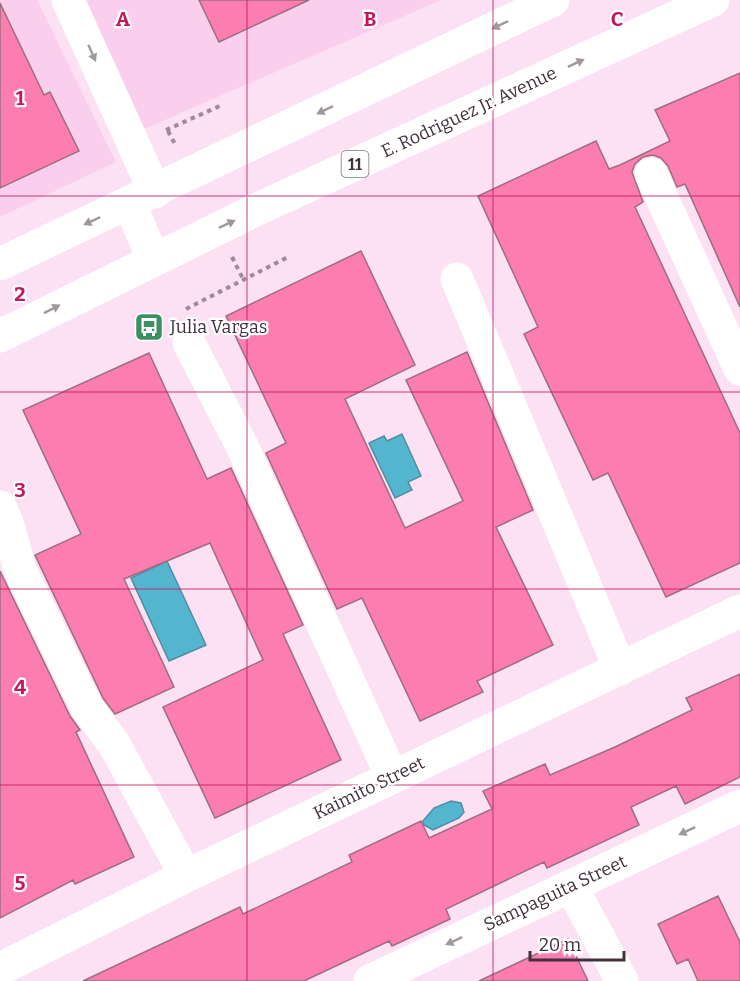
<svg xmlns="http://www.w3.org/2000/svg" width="740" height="981" viewBox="0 0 740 981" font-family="Bitter,serif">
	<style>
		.built { fill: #f9cfed }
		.water { fill: #54b6ce; stroke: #4f8ea2; stroke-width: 1.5 }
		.building { fill: #fc7db0; stroke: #9e6d7e; stroke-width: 1.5 }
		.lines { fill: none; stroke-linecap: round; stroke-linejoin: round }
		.path { stroke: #a08999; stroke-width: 4; stroke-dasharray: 4.5 4.5; stroke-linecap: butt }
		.minor { stroke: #fff; stroke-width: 33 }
		.primary { stroke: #fff; stroke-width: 33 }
		.oneway { fill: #a0989e }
		.grid { fill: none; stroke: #c2185b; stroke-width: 1.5; stroke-opacity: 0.55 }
		.labels { text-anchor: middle; stroke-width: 4.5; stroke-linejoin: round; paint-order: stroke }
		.shield { fill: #fff; stroke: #7b6e77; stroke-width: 1.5 }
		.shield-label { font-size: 16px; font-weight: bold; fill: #42303d }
		.street-label { font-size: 18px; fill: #42303d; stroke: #fff }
		.poi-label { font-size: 18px; fill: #42303d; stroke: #fff; text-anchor: start }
		.grid-label { font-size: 20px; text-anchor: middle; font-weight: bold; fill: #c2185b; stroke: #fff; stroke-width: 4.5; stroke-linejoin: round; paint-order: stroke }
	</style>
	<rect width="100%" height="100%" fill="#fce0f4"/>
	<path class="built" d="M0 0H37L116 162 0 217Z
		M77 0H441L137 132Z"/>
	<path class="water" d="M402 434 421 476 408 482 412 490 395 498 369 443 384 436 387 441Z
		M167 561 206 645 169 661 131 578Z
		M451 801 461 803 464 812 459 818 433 830 424 825 423 821 434 808Z"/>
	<path class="building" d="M199 0H309L219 42Z
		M0 3 44 95 50 92 79 151 0 188Z
		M740 73V307L685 184 677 187 668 166 661 158 653 155 643 157 635 164 632 172 643 202 635 207 740 433V563L666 597 608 473 593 480 524 334 538 327 478 196 596 141 609 169 620 165 670 141 655 110Z
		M361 251 415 365 345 399 405 528 463 501 406 380 467 352 533 510 496 527 553 645 477 681 483 692 420 721 362 598 337 609 266 453 286 443 226 316Z
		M149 353 207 479 231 468 303 625 283 634 341 760 215 818 163 707 263 660 210 543 124 579 174 687 115 714 103 698 35 555 81 534 23 410Z
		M0 571 70 716 80 730 76 732 134 857 75 884 73 880 0 918Z
		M740 674V777L685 804 676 786 631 807 639 825 547 868 544 862 446 909 450 919 392 946 389 941 304 981H83L240 907 243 914 352 862 349 855 421 821 429 838 492 809 483 791 545 764 550 775 615 747 692 710 686 698Z
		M718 896 740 942V981H698L688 959 677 964 658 924Z
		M568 939 588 981H479Z"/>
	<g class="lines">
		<path class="path" d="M166 130 222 105
			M168 131 176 146
			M232 257 244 281
			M186 309 288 257"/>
		<path class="minor" d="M68 0 155 192
			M651 174 740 369
			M457 279 620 669
			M189 343 242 446 392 777
			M0 507 8 525 20 570 87 708 114 744 186 876
			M571 886 622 981
			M0 969 186 876 740 611
			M370 981 740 806"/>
		<path class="primary" d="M130 204 153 259
			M0 264 553 0
			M0 336 264 206 713 0"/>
	</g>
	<defs><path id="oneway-solid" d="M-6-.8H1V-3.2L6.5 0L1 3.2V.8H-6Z" transform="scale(1.5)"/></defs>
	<g class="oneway">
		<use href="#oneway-solid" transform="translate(500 25) rotate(154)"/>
		<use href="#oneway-solid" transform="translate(92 53) rotate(66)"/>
		<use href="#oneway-solid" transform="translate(576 63) rotate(-25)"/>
		<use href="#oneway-solid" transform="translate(325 110) rotate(154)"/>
		<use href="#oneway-solid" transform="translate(92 221) rotate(155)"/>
		<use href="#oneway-solid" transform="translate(227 224) rotate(-25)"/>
		<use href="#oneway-solid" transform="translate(52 309) rotate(-27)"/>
		<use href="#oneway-solid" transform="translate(687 831) rotate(155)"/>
		<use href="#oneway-solid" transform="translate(454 941) rotate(155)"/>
	</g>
	<path class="grid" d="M247 0V981M493 0V981M0 196H740M0 392H740M0 589H740M0 785H740"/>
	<defs>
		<g id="bus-square" transform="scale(1.5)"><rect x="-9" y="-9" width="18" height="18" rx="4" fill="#3c8f61" stroke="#fff"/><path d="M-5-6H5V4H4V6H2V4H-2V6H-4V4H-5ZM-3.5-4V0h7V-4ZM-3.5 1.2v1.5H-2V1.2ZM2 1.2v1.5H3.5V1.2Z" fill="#fff"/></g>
	</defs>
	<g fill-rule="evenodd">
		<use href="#bus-square" x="149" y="327"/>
	</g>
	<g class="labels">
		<rect class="shield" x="341.5" y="151" width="27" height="26" rx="4.5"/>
		<g class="shield-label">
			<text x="355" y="170">11</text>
		</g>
		<g class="street-label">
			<text transform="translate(469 112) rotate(-25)" y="6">E. Rodriguez Jr. Avenue</text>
			<text transform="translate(369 788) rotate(-26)" y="6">Kaimito Street</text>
			<text transform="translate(555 893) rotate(-25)" y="6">Sampaguita Street</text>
		</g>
		<g class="poi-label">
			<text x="170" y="333">Julia Vargas</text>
		</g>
	</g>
	<g class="grid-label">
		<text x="123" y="26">A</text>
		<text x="370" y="26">B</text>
		<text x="617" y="26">C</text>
		<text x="20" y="105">1</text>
		<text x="20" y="301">2</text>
		<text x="20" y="497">3</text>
		<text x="20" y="694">4</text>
		<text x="20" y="890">5</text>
	</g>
	<path d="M530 951v9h94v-9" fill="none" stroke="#42303d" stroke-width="3"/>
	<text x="539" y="951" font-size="18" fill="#42303d" stroke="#ffffff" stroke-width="4.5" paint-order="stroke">20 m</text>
</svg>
